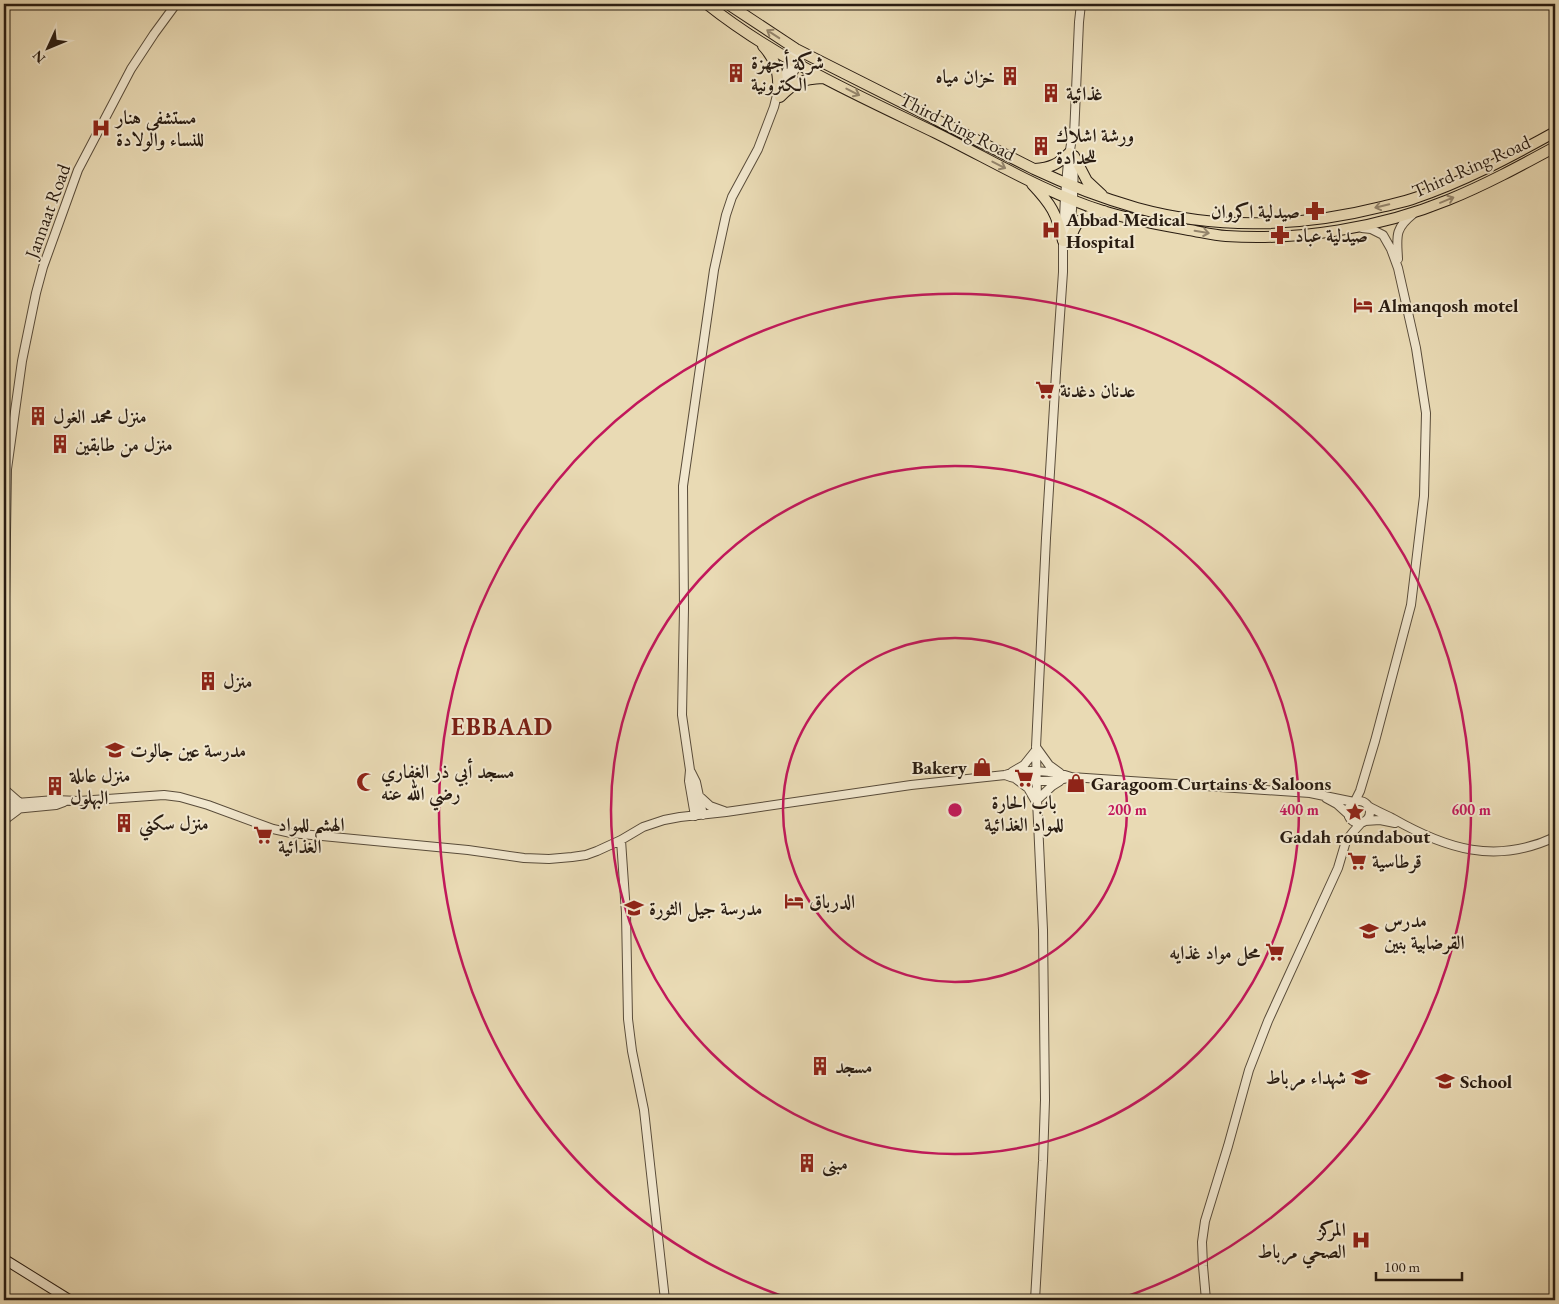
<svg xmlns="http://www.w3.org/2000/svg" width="1559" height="1304" viewBox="0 0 1559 1304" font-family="'EB Garamond',Amiri,serif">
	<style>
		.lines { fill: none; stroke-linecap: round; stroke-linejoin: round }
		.tertiary-casing { stroke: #594c3a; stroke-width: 10 }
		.secondary-casing { stroke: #291c11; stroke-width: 11 }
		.primary-casing { stroke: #291c11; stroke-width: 12 }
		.tertiary { stroke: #f1e7ce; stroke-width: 8 }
		.secondary { stroke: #f1e7ce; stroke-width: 9 }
		.primary { stroke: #e9dab4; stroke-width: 10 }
		.oneway { stroke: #93846b }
		.ring { fill: none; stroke: #c2185b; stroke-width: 2.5 }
		.labels { text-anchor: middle; stroke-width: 4; stroke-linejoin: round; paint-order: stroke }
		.poi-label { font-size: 19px; font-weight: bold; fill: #291c11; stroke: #f1e7ce; text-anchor: start }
		.street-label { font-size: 19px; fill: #291c11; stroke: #f1e7ce }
		.district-label { font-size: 24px; font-weight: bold; letter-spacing: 1px; fill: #7a1f14; stroke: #f1e7ce }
		.centre { fill: #c2185b; stroke: #f1e7ce; stroke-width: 2.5 }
		.ring-label { font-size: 15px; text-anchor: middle; font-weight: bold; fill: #c2185b; stroke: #f1e7ce; stroke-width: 4; stroke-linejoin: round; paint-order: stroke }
	</style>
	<rect width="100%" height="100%" fill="#e9dab4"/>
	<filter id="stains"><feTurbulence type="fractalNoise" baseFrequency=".004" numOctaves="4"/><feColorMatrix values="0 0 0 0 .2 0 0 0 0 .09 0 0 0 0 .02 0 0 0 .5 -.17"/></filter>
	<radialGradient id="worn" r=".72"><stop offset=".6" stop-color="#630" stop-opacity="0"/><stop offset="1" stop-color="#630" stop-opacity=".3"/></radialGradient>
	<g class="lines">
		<g class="tertiary-casing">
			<path id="tertiary" d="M783 93 803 53
				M1074 136 1079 22 1081 4
				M1069 236 1073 200 1074 158
				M1398 259C1397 237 1394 229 1413 214
				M4 662 7 469 22 361 36 293 43 267 78 170 131 69 154 34 176 4
				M1036 747 1049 765 1060 773
				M691 772 696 782 703 815
				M1012 772 1024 765 1036 750
				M1005 775C1021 782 1054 783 1071 777
				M1016 779 1028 788 1036 802
				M4 789 20 803
				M698 795 710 806 724 811
				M1326 798 1337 804 1348 814
				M1037 800 1052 786 1060 781
				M1348 812a11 11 0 1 1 22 0a11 11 0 1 1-22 0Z
				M1355 801 1360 791 1375 741 1411 605 1424 496 1426 413 1416 348 1398 268 1391 249 1383 235 1371 229 1362 228
				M4 804 55 800 79 801 164 795 180 797 208 805 273 829 291 833 468 850 524 858 549 859 572 857 586 855 597 851 621 840 643 827 664 820 680 817 726 812 911 785 1005 775C1021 768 1055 771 1071 777L1310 793 1354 802
				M1368 806C1376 811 1384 814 1392 818 1446 849 1496 865 1555 837
				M4 810 56 805 64 802
				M695 816 689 781 690 770 682 715 684 608 683 486 714 270 726 215 732 197 758 149 774 107 778 91 796 49
				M1365 821 1380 820 1395 823
				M4 822 7 818 19 809
				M621 840 626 913 628 1019 632 1051 644 1110 665 1300
				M1035 1300 1043 1161 1045 1100 1043 930 1037 800 1036 747 1046 538 1056 373 1063 272V241L1065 196 1068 162 1073 132
				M1206 1300 1203 1266 1202 1242 1205 1221 1228 1146 1249 1070 1268 1021 1338 868 1346 841 1353 832 1362 822"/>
		</g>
		<g class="secondary-casing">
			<path id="secondary" d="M4 1259 70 1300"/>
		</g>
		<g class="primary-casing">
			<path id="primary" d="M707 4C776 59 857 95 936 133 991 160 1045 193 1103 211 1131 220 1161 225 1189 230 1201 232 1214 235 1226 236 1298 241 1380 228 1448 200 1485 185 1520 166 1555 147
				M728 4 796 49 1034 169C1068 185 1102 198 1137 208 1217 230 1302 227 1381 207 1392 204 1404 202 1415 198 1463 182 1510 157 1555 132
				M763 46C776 60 779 73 778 91
				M780 97C795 82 802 79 823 78
				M1074 156 1087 181 1102 195
				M1035 169C1050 168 1059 164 1069 153
				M1032 184C1051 204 1057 214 1063 241
				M1069 243C1077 218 1079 219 1104 211"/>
		</g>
		<use href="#tertiary" class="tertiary"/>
		<use href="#secondary" class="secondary"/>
		<use href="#primary" class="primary"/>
	</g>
	<defs><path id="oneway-shaft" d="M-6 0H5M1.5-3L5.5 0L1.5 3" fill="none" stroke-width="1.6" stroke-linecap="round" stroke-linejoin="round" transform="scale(1.25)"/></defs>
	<g class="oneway">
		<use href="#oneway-shaft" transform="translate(773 34) rotate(-147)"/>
		<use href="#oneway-shaft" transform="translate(853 92) rotate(27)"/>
		<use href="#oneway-shaft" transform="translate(999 165) rotate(27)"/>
		<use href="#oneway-shaft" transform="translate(1447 200) rotate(-22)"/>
		<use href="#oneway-shaft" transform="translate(1382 206) rotate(166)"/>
		<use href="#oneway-shaft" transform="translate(1202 232) rotate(9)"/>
	</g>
	<g class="ring">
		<circle cx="955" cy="810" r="172"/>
		<circle cx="955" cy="810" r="344"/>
		<path d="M791 1299A516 516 0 1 1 1119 1299"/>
	</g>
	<defs>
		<g id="building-bare" transform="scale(1.5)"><path d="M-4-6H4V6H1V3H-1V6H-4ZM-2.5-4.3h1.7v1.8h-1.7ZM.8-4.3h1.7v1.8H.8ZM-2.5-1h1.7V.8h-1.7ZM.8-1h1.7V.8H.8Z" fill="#8f2418" stroke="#f1e7ce" stroke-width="2.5" paint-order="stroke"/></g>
		<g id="hospital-bare" transform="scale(1.5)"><path d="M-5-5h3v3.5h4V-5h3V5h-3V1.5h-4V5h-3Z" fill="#8f2418" stroke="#f1e7ce" stroke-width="2.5" paint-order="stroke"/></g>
		<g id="pharmacy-bare" transform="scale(1.5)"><path d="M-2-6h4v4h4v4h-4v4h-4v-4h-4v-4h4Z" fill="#8f2418" stroke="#f1e7ce" stroke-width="2.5" paint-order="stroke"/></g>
		<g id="hotel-bare" transform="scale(1.5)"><path d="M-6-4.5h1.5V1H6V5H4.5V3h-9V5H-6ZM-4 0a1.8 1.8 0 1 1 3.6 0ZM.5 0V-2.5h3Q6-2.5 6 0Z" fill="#8f2418" stroke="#f1e7ce" stroke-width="2.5" paint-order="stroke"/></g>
		<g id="supermarket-bare" transform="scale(1.5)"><path d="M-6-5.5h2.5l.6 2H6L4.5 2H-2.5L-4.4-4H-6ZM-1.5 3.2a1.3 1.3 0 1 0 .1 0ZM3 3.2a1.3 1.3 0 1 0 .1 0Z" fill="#8f2418" stroke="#f1e7ce" stroke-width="2.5" paint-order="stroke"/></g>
		<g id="school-bare" transform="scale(1.5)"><path d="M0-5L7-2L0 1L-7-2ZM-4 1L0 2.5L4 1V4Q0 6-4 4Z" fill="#8f2418" stroke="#f1e7ce" stroke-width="2.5" paint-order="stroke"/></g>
		<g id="shop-bare" transform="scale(1.5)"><path d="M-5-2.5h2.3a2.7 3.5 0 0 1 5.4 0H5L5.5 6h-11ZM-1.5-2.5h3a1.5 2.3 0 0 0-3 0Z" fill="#8f2418" stroke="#f1e7ce" stroke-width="2.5" paint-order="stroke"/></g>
		<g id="mosque-bare" transform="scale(1.5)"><path d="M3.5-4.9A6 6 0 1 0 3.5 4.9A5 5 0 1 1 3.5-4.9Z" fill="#8f2418" stroke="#f1e7ce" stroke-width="2.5" paint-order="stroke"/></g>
		<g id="sight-bare" transform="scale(1.5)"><path d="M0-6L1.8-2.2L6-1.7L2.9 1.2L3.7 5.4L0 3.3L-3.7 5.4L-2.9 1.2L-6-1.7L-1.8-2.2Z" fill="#8f2418" stroke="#f1e7ce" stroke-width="2.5" paint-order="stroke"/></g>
	</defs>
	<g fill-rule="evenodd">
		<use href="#building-bare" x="736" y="73"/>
		<use href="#building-bare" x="1010" y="76"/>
		<use href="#building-bare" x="1051" y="93"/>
		<use href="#hospital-bare" x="101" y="128"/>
		<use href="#building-bare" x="1041" y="146"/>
		<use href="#pharmacy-bare" x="1315" y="211"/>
		<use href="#hospital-bare" x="1051" y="230"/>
		<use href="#pharmacy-bare" x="1280" y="235"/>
		<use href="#hotel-bare" x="1363" y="305"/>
		<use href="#supermarket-bare" x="1045" y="390"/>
		<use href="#building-bare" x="38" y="416"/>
		<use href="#building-bare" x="60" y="444"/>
		<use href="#building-bare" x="208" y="681"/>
		<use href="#school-bare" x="115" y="750"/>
		<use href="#shop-bare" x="982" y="767"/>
		<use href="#supermarket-bare" x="1024" y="778"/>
		<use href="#mosque-bare" x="366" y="782"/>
		<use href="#shop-bare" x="1076" y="783"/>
		<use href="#building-bare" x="55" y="786"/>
		<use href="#sight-bare" x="1355" y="812"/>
		<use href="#building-bare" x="124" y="823"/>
		<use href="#supermarket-bare" x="263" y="835"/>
		<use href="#supermarket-bare" x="1357" y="861"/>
		<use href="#hotel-bare" x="794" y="901"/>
		<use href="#school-bare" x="634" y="908"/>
		<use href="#school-bare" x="1369" y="931"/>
		<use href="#supermarket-bare" x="1275" y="952"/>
		<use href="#building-bare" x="820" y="1066"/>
		<use href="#school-bare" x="1361" y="1077"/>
		<use href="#school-bare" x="1445" y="1081"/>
		<use href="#building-bare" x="807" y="1163"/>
		<use href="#hospital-bare" x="1361" y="1240"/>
	</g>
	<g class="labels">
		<g class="poi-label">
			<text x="751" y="69">شركة أجهزة<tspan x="751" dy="22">الكترونية</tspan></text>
			<text x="995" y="83" text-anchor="end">خزان مياه</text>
			<text x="1066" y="100">غذائية</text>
			<text x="116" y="124">مستشفى هنار<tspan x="116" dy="22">للنساء والولادة</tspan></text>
			<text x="1056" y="142">ورشة اشلاك<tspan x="1056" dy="22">للحدادة</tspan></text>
			<text x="1300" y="218" text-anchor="end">صيدلية اكروان</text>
			<text x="1066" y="226">Abbad Medical<tspan x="1066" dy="22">Hospital</tspan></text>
			<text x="1295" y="242">صيدلية عباد</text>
			<text x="1378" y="312">Almanqosh motel</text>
			<text x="1060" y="397">عدنان دغدنة</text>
			<text x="53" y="423">منزل محمد الغول</text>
			<text x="75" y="451">منزل من طابقين</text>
			<text x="223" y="688">منزل</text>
			<text x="130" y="757">مدرسة عين جالوت</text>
			<text x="967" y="774" text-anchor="end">Bakery</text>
			<text x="381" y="778">مسجد أبي ذر الغفاري<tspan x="381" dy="22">رضي الله عنه</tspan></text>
			<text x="70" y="782">منزل عاىلة<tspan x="70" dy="22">البهلول</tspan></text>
			<text x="1091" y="790">Garagoom Curtains &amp; Saloons</text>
			<text x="1024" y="809" text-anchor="middle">باب الحارة<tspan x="1024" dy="22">للمواد الغذائية</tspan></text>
			<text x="139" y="830">منزل سكني</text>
			<text x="278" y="831">الهشم للمواد<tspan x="278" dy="22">الغذائية</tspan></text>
			<text x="1355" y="843" text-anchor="middle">Gadah roundabout</text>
			<text x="1372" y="868">قرطاسية</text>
			<text x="809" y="908">الدرباق</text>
			<text x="649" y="915">مدرسة جيل الثورة</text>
			<text x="1384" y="927">مدرس<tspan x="1384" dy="22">القرضابية بنين</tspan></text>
			<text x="1260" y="959" text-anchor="end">محل مواد غذايه</text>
			<text x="835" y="1073">مسجد</text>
			<text x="1346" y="1084" text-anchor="end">شهداء مرباط</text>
			<text x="1460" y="1088">School</text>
			<text x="822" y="1170">مبنى</text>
			<text x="1346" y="1236" text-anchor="end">المركز<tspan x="1346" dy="22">الصحي مرباط</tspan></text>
		</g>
		<g class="street-label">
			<text transform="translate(958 126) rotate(27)" y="7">Third Ring Road</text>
			<text transform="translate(1471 166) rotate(-24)" y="7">Third Ring Road</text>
			<text transform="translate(47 211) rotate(-70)" y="7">Jannaat Road</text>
		</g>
		<g class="district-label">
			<text x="502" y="735">EBBAAD</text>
		</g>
	</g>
	<circle cx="955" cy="810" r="8" class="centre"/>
	<g class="ring-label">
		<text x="1127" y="815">200 m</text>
		<text x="1299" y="815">400 m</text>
		<text x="1471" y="815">600 m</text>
	</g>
	<rect width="1559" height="1304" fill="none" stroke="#e9dab4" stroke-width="20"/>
	<rect x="5" y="5" width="1549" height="1294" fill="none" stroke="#291c11" stroke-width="2.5"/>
	<rect x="10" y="10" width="1539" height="1284" fill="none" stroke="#291c11"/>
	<g transform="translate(48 48) rotate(226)" stroke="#f1e7ce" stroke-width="4" paint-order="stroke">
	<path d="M0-4L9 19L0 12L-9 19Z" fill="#291c11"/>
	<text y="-8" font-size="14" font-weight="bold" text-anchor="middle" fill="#291c11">N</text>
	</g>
	<path d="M1376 1272v8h86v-8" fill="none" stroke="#291c11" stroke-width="2.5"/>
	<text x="1384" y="1272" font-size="15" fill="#291c11" stroke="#f1e7ce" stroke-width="4" paint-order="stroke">100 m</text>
	<rect width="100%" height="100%" filter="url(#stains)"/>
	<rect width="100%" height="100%" fill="url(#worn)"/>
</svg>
